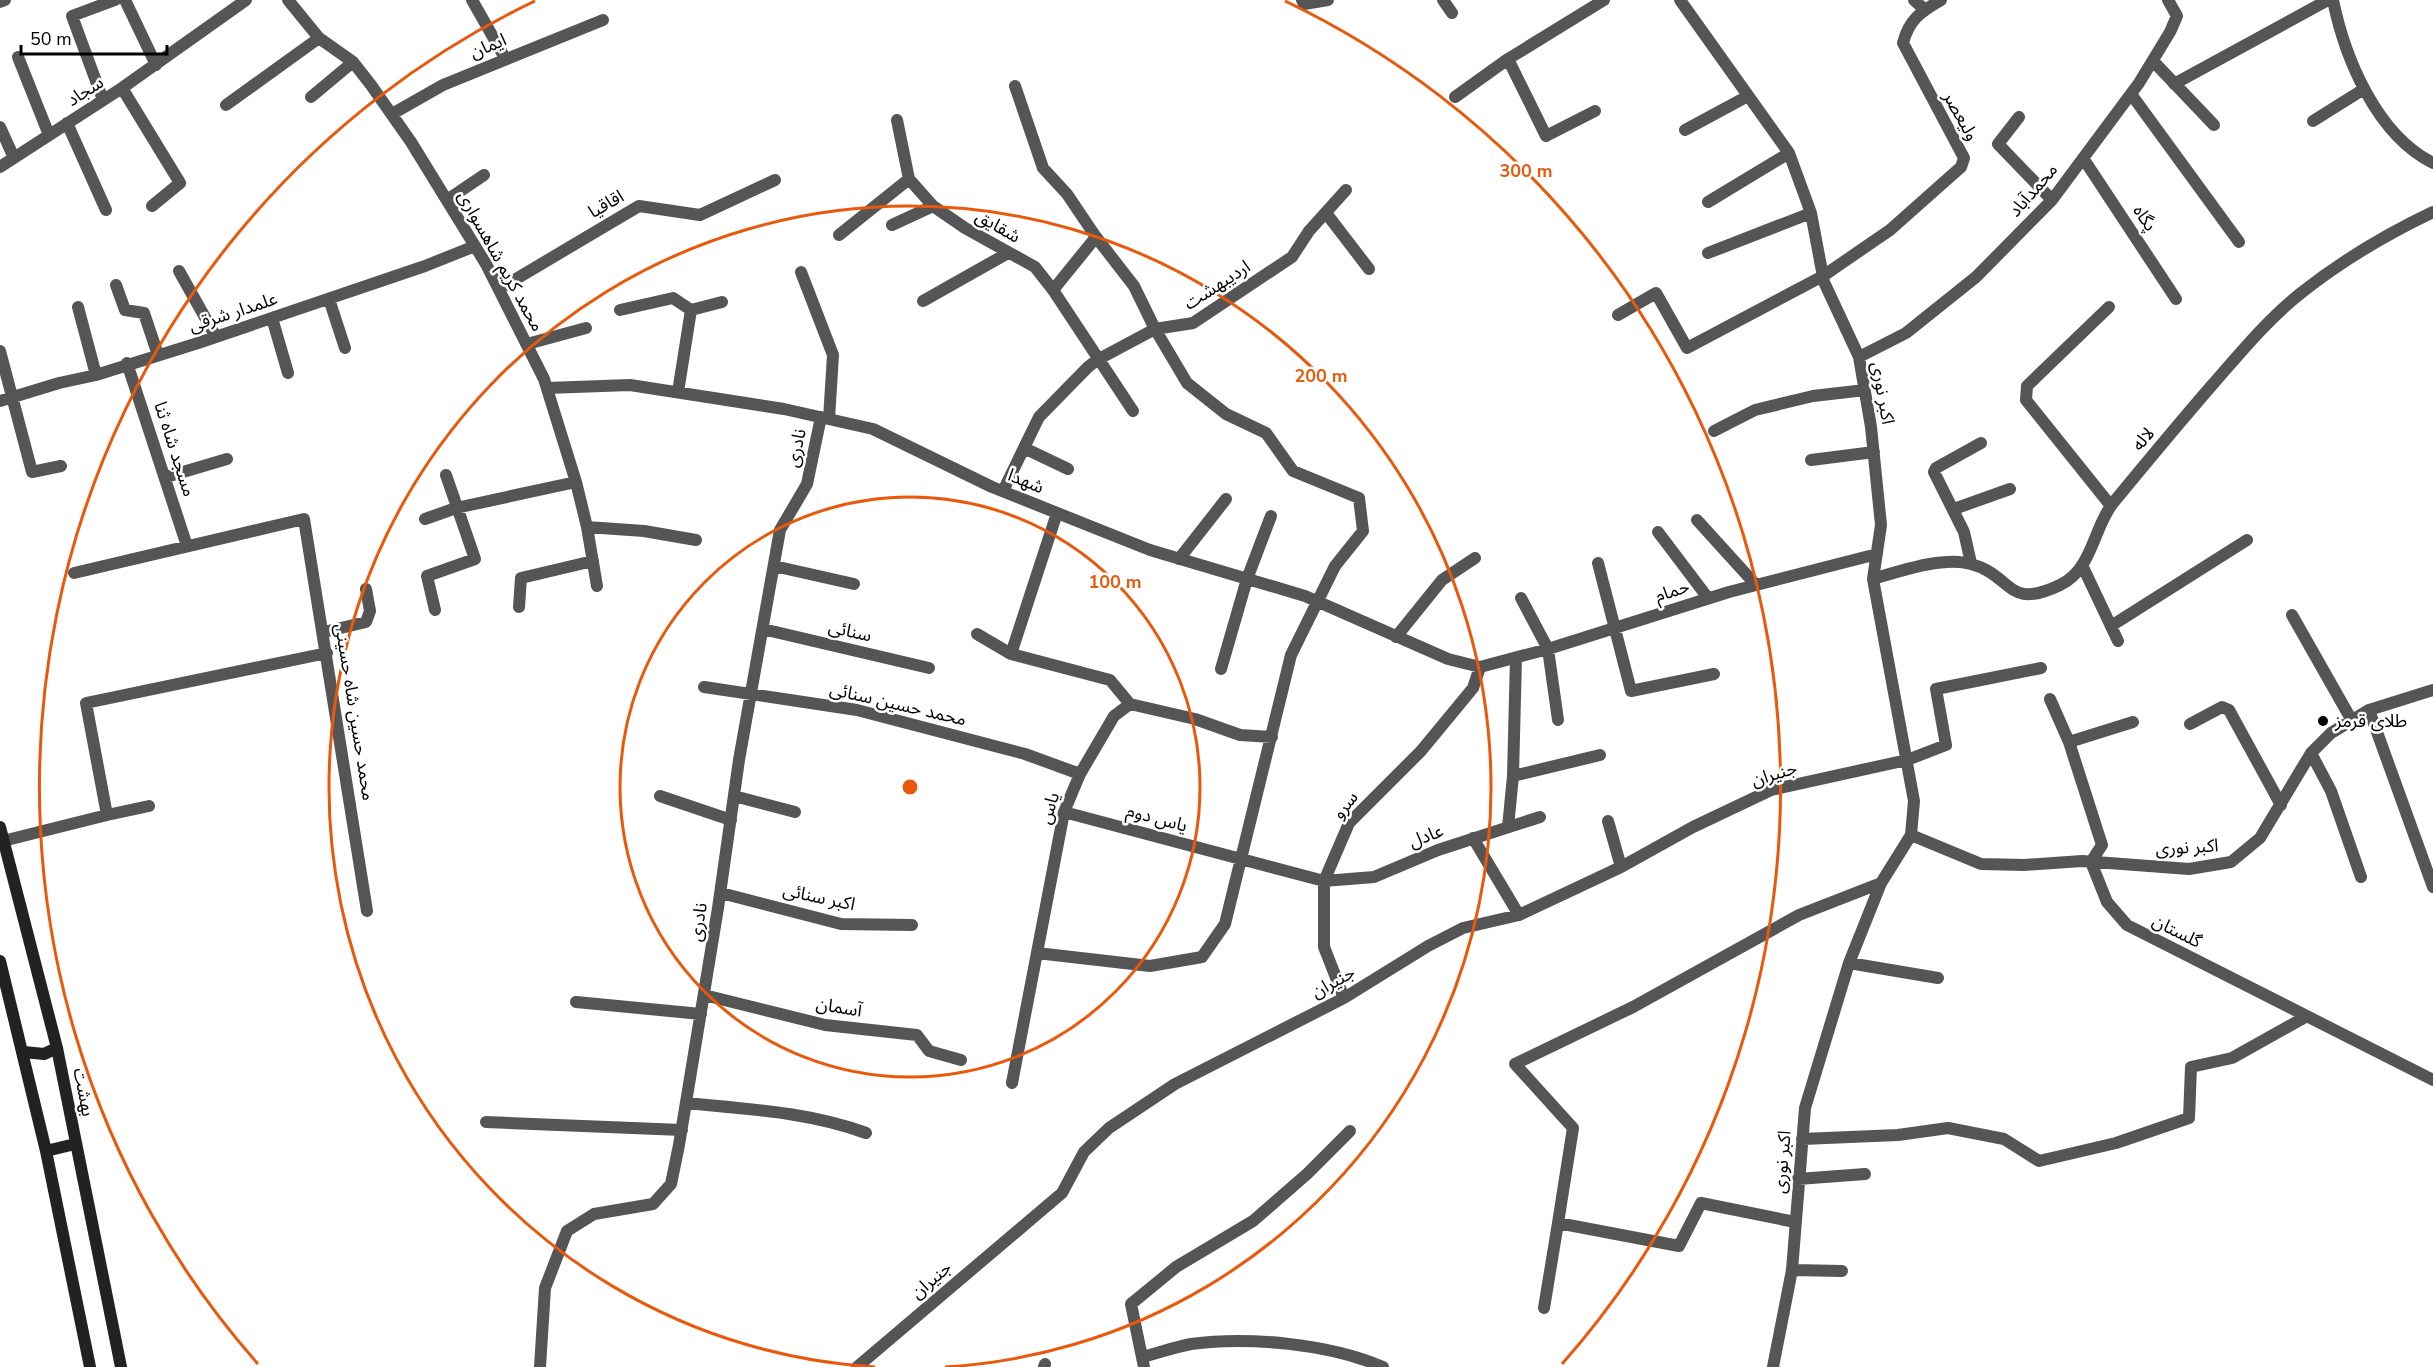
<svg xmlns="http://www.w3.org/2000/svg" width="2433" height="1367" viewBox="0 0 2433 1367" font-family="'Nunito Sans','Noto Sans Arabic',sans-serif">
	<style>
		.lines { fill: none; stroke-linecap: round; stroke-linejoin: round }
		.street { stroke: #555; stroke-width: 12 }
		.secondary { stroke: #222; stroke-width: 12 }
		.ring { fill: none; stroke: #e8590c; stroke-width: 3 }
		.poi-dot { fill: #000; stroke: #fff; stroke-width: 2 }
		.labels { text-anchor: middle; stroke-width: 5; stroke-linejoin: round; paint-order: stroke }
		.street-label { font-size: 18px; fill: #000; stroke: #fff }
		.poi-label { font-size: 18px; fill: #000; stroke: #fff; text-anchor: start }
		.centre { fill: #e8590c; stroke: #fff; stroke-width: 3 }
		.ring-label { font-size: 18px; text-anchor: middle; font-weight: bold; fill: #e8590c; stroke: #fff; stroke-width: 5; stroke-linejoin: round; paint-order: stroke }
	</style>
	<rect width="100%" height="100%" fill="#fff"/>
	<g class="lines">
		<path class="street" d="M125 0 156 65
			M288 0 319 38 353 62 371 85 411 142 486 264 544 379 576 482 587 527 597 586
			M472 0 505 58
			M1302 0 1304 4 1328 0
			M1443 0 1452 13
			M1680 0 1789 153 1811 213 1824 282 1859 357 1871 427 1881 525 1873 579 1914 801 1911 835 1881 883 1849 963 1805 1108 1792 1270 1773 1367
			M1914 0 1924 9
			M2333 0C2345 59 2377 135 2433 163
			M0 2 5 0
			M18 57 49 135
			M1508 59 1546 136 1595 111
			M2153 61 2214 125
			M2174 84 2328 0
			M1015 86 1043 168 1067 194 1096 237 1134 286 1155 329 1187 383 1226 414 1266 433 1293 471 1359 498 1363 531 1335 566 1291 655 1225 924 1202 957 1150 966 1037 953
			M122 88 180 183 152 206
			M2131 94 2239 242
			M311 97 353 62
			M1455 97 1508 59 1604 0
			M103 100 72 16 115 0
			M226 105 319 38
			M392 114 443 85 603 20
			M2019 117 1998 144 2052 200
			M897 120 909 179 933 206 965 228 1035 267 1053 290 1133 411
			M2313 121 2364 89
			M67 123 106 210
			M0 127 14 158
			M1685 130 1748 96
			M2083 158 2176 299
			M0 167 122 88 246 0
			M447 200 484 175
			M1708 202 1789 153
			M1326 213 1369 269
			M892 225 933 206
			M839 235 909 179
			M1708 253 1811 213
			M179 271 216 337
			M801 272 833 355 829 419
			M116 285 125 310 144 313 158 355
			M499 289 639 206 700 215 775 180
			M1053 290 1096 237
			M329 299 345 348
			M923 301 1008 253
			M78 307 96 375
			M2109 307 2027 386 2026 400 2111 506
			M620 310 673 298 691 310 678 392
			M691 310 722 302
			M1618 315 1656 293 1687 348 1823 276 1890 230 1961 167 1964 158 1903 43C1909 20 1920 12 1941 0
			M272 318 288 373
			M527 344 586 328
			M0 351 32 472 61 466
			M1859 357 1906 333 1976 277 2052 200 2139 83 2170 32 2177 16 2168 0
			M127 363 187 546
			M547 388 630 385 784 409 873 429 992 487 1150 550 1305 596 1448 659 1480 667 1548 649 1729 592 1877 554
			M0 401 59 383 96 375 198 343 425 266 475 246
			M1714 431 1755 410 1813 396 1865 390
			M1024 448 1068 469
			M1811 460 1874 452
			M166 477 227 459
			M1003 491 1039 417 1088 367 1097 360 1155 329 1193 323 1292 257 1309 231 1346 190
			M1954 509 2010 489
			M425 519 456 508 576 482
			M1697 520 1756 585
			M587 527 644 531 696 540
			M1658 532 1708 598
			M1179 559 1226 499
			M1598 563 1631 691 1714 674
			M1971 563 1964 532 1934 472 1936 468 1981 443
			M2082 565 2118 641
			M774 566 854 584
			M74 573 304 519 367 911
			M1873 579C1900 571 1944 556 1971 564 2013 575 2006 611 2060 585 2093 569 2093 528 2113 503 2146 463 2179 423 2213 384 2241 352 2268 319 2301 293 2340 262 2389 233 2433 212
			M1521 598 1548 649 1558 720
			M519 607 521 578 593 561
			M435 610 427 576 475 559 446 475
			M2292 615 2351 719
			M2111 626 2247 540
			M763 629 929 668
			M324 632 366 622 370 611 366 589
			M977 634 1011 654 1110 680 1130 704
			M1396 637 1442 580 1475 558
			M1011 654 1057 513
			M1516 658 1513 776 1600 755
			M1221 669 1247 579 1271 516
			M704 687 857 710 1025 754 1080 774
			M2050 699 2069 742 2102 845 2091 862 2107 902 2127 925 2433 1080
			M2369 710 2433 887
			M2190 724 2222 707 2229 710 2281 805
			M2069 742 2133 722
			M2311 753 2331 791 2361 877
			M660 796 731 820
			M734 796 795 812
			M149 806 107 815 86 703 327 653
			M1064 812 1324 881 1374 877 1438 850 1540 817
			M1608 821 1621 867
			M1508 827 1513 776
			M1911 835 1981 864 2024 865 2082 861 2189 869 2231 862 2260 838 2311 753 2331 733 2369 710 2433 690
			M1473 838 1519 915
			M3 841 107 815
			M721 893 841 924 912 925
			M1849 963 1938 978
			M704 995 825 1025 917 1035 929 1051 961 1060
			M1344 998 1324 947V881L1349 823 1421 751 1473 688 1480 667
			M576 1002 701 1014
			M1012 1083 1064 812 1080 774 1114 716 1130 704 1195 719 1240 735 1272 737
			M686 1103C747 1109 809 1112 866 1133
			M486 1122 682 1130
			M1802 1139 1898 1135 1948 1128 2004 1139 2039 1161 2116 1143 2189 1118 2191 1067 2232 1058 2307 1016
			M1798 1179 1865 1174
			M1795 1222 1701 1203 1679 1246 1558 1223 1573 1128 1515 1064 1633 1007 1799 915 1881 883
			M1792 1270 1842 1271
			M1544 1308 1558 1223
			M1142 1357C1158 1353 1175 1347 1191 1344 1248 1336 1330 1344 1383 1367
			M540 1367 545 1288 567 1231 594 1214 653 1204 671 1184 679 1145 718 908 739 760 780 530 807 484 821 417
			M857 1367 1062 1193 1084 1152 1109 1128 1175 1084 1344 998 1428 946 1463 928 1519 915 1621 867 1693 827 1771 790 1907 760 1946 745 1936 689 2041 668
			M1044 1367 1045 1364
			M1144 1367 1131 1304 1176 1267 1253 1221 1307 1174 1350 1131"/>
		<path class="secondary" d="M0 827 57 1048 121 1367
			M0 961 46 1151 90 1367
			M24 1052 44 1054 57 1048
			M46 1151 75 1144"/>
	</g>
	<g class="ring">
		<circle cx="910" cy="787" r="290"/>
		<path d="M875 1367A581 581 0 1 1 945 1367"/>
		<path d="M258 1364A871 871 0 0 1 535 1M1285 1A871 871 0 0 1 1562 1364"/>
	</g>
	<circle class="poi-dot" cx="2323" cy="721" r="6"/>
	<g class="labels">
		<g class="street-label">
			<text transform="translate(488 46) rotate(-23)" y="6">ایمان</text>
			<text transform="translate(85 91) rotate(-33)" y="6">سجاد</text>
			<text transform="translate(1961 116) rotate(61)" y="6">ولیعصر</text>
			<text transform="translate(2033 190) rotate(-49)" y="6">محمدآباد</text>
			<text transform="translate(606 204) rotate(-30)" y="6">اقاقیا</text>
			<text transform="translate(2145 218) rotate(56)" y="6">پگاه</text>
			<text transform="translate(998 226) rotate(30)" y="6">شقایق</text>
			<text transform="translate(501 261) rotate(61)" y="6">محمد کریم شاهسواری</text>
			<text transform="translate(1217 285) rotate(-33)" y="6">اردیبهشت</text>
			<text transform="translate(233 312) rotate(-18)" y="6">علمدار شرقی</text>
			<text transform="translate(1883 393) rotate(80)" y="6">اکبر نوری</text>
			<text transform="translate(2143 439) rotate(-50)" y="6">لاله</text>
			<text transform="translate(796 448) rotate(-78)" y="6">نادری</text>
			<text transform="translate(175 449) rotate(72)" y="6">مسجد شاه ثنا</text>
			<text transform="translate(1026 481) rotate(22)" y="6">شهدا</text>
			<text transform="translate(1672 591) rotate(-18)" y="6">حمام</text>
			<text transform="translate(850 631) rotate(13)" y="6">سنائی</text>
			<text transform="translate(898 704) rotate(13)" y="6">محمد حسین سنائی</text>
			<text transform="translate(355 712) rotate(81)" y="6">محمد حسین شاه حسینی</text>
			<text transform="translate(1774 774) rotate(-17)" y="6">جنیران</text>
			<text transform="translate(1345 805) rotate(-51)" y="6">سرو</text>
			<text transform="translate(1049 808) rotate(-73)" y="6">یاس</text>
			<text transform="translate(1157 818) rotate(15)" y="6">یاس دوم</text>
			<text transform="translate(1426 836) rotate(-21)" y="6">عادل</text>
			<text transform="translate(2187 847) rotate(-3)" y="6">اکبر نوری</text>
			<text transform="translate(819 897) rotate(12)" y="6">اکبر سنائی</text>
			<text transform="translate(698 922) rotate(-81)" y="6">نادری</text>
			<text transform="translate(2177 931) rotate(27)" y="6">گلستان</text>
			<text transform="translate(1333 982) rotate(-29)" y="6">جنیران</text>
			<text transform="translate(839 1007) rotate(9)" y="6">آسمان</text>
			<text transform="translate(84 1092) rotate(79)" y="6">بهشت</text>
			<text transform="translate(1782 1162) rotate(-85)" y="6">اکبر نوری</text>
			<text transform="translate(931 1280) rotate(-41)" y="6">جنیران</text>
		</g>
		<g class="poi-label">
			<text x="2335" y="727">طلای قرمز</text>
		</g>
	</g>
	<circle cx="910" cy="787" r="9" class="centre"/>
	<g class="ring-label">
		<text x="1526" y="177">300 m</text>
		<text x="1321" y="382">200 m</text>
		<text x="1115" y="588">100 m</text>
	</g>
	<path d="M21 45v9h146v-9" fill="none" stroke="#000000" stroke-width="3"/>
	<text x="30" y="45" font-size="18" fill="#000000" stroke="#ffffff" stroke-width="4.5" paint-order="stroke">50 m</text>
</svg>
